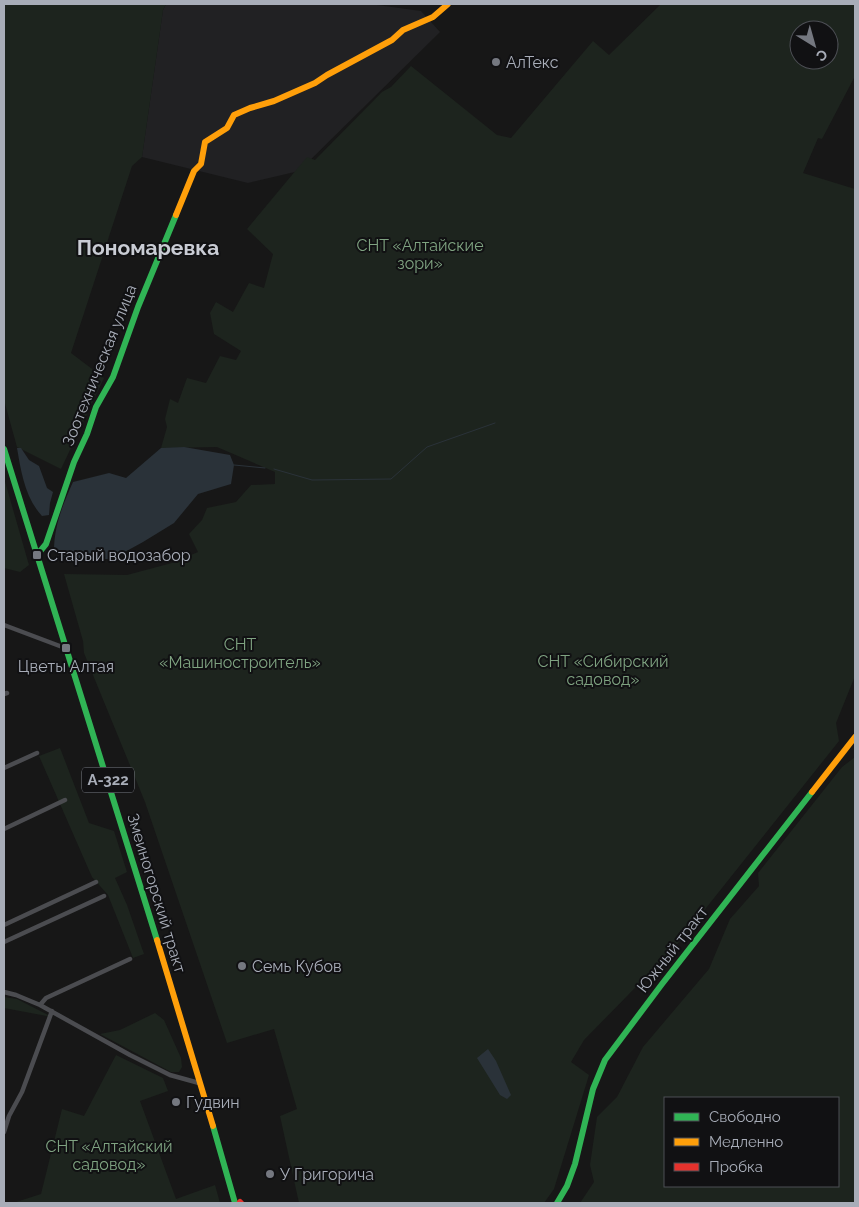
<svg xmlns="http://www.w3.org/2000/svg" width="859" height="1207" viewBox="0 0 859 1207" font-family="Raleway,sans-serif">
	<style>
		.built { fill: #212123 }
		.green { fill: #1d241e; fill-rule: evenodd }
		.water { fill: #2a3239 }
		.lines { fill: none; stroke-linecap: round; stroke-linejoin: round }
		.stream { stroke: #2a3239; stroke-width: 1 }
		.street { stroke: #4b4c50; stroke-width: 4.5 }
		.fast { stroke: #30b455; stroke-width: 6 }
		.slow { stroke: #ff9f0a; stroke-width: 6 }
		.jam { stroke: #e5322d; stroke-width: 6 }
		.poi-dot { fill: #757880; stroke: #111113; stroke-width: 2 }
		.labels { text-anchor: middle; stroke-width: 4; stroke-linejoin: round; paint-order: stroke }
		.shield { fill: #111113; stroke: #7b7e86; stroke-width: 1 }
		.shield-label { font-size: 15px; font-weight: bold; fill: #a8adb8 }
		.poi-label { font-size: 16px; fill: #a8adb8; stroke: #111113; text-anchor: start }
		.park-label { font-size: 16px; fill: #7fa381; stroke: #111113 }
		.street-label { font-size: 16px; fill: #a8adb8; stroke: #111113 }
		.district-label { font-size: 21px; font-weight: bold; fill: #c9ccd4; stroke: #111113 }
	</style>
	<rect width="100%" height="100%" fill="#171717"/>
	<path class="built" d="M166 4H370L421 11 440 32 299 171 248 183 142 157 163 10Z"/>
	<path class="green" d="M4 4H166L163 10 142 157 132 166 71 353 104 378 61 469 17 447 4 400Z
		M661 4H855V76L822 139 818 138 803 173 855 189V676L836 723 839 741 675 947 584 1040 571 1062 589 1075 554 1189 544 1203H299L280 1116 297 1109 274 1029 227 1043 145 802 84 653 83 641 64 574 127 575 172 563 198 552 189 534 202 520 207 508 236 502 251 485 275 484V472L217 447 161 448 167 427 165 419 170 399 178 403 187 378 206 383 220 356 236 360 241 351 214 334 210 313 216 302 233 312 249 283 264 288 273 254 247 229 307 157 315 160 382 92 391 87 411 66 497 135 511 138 593 41 609 55ZM799 30H829V60H799Z
		M4 478 29 565 20 572 4 568 5 545 4 543Z
		M60 748 89 823 114 831 127 872 115 878 127 905 144 954 133 958 108 895 92 877 39 756Z
		M855 757V1203H580L594 1182 590 1165 597 1117 617 1097 643 1047 709 969 730 919 759 886 758 873 842 767ZM665 1098H838V1186H665Z
		M4 997 17 999 52 1017 4 1008Z
		M155 1013 164 1020 181 1058 182 1067 179 1072H171L100 1034 120 1030Z
		M116 1055 163 1078 168 1091 140 1101 176 1199 215 1185 220 1203H13L41 1194 62 1109 84 1116Z"/>
	<path class="water" d="M184 447 230 455 234 465 231 484 198 494 174 523 143 542 112 559H70L54 551C54 526 63 504 73 482L109 473 126 478 161 448Z
		M17 448H21L29 460 39 466 47 488 53 492 50 503 49 515 42 516C25 498 21 471 17 448Z
		M488 1049 496 1061 511 1095 507 1099 500 1095 477 1058Z"/>
	<g class="lines">
		<path class="stream" d="M234 465 265 468
			M274 469 312 480 391 479 427 447 495 423"/>
		<path class="street" d="M4 625 65 648
			M4 694 7 693
			M4 768 37 753
			M4 829 65 800
			M4 925 96 882
			M4 942 104 896
			M4 992 16 995 40 1005 130 1055 170 1075 199 1083
			M40 1005 46 998 130 959
			M4 1132 9 1116 22 1092 52 1011"/>
		<path class="fast" d="M4 449 157 940
			M37 555 46 544 74 462 87 434 96 407 113 377 138 307 176 215
			M213 1126 235 1203
			M557 1203 567 1186 575 1164 593 1089 605 1060 662 984 812 792"/>
		<path class="slow" d="M176 215 194 171 201 164 205 142 227 128 234 115 250 108 274 101 315 83 327 75 392 40 403 30 433 17 448 4
			M812 792 855 737
			M157 940 213 1126"/>
		<path class="jam" d="M240 1202 241 1203"/>
	</g>
	<g class="poi-dot">
		<circle cx="496" cy="62" r="5"/>
		<rect x="32" y="550" width="10" height="10" rx="2.5"/>
		<rect x="61" y="643" width="10" height="10" rx="2.5"/>
		<circle cx="242" cy="966" r="5"/>
		<circle cx="176" cy="1102" r="5"/>
		<circle cx="270" cy="1174" r="5"/>
	</g>
	<g class="labels">
		<rect class="shield" x="82" y="767.5" width="52" height="25" rx="4"/>
		<g class="shield-label">
			<text x="108" y="785">А-322</text>
		</g>
		<g class="poi-label">
			<text x="506" y="68">АлТекс</text>
			<text x="47" y="561">Старый водозабор</text>
			<text x="66" y="672" text-anchor="middle">Цветы Алтая</text>
			<text x="252" y="972">Семь Кубов</text>
			<text x="186" y="1108">Гудвин</text>
			<text x="280" y="1180">У Григорича</text>
		</g>
		<g class="park-label">
			<text x="420" y="251">СНТ «Алтайские<tspan x="420" dy="18">зори»</tspan></text>
			<text x="240" y="650">СНТ<tspan x="240" dy="18">«Машиностроитель»</tspan></text>
			<text x="603" y="667">СНТ «Сибирский<tspan x="603" dy="18">садовод»</tspan></text>
			<text x="109" y="1152">СНТ «Алтайский<tspan x="109" dy="18">садовод»</tspan></text>
		</g>
		<g class="street-label">
			<text transform="translate(99 365) rotate(-68)" y="6">Зоотехническая улица</text>
			<text transform="translate(157 893) rotate(73)" y="6">Змеиногорский тракт</text>
			<text transform="translate(672 949) rotate(-52)" y="6">Южный тракт</text>
		</g>
		<g class="district-label">
			<text x="148" y="255">Пономаревка</text>
		</g>
	</g>
	<rect width="859" height="1207" fill="none" stroke="#a8adb8" stroke-width="10"/>
	<rect x="664" y="1097" width="175" height="90" fill="#111113" stroke="#4d4f55"/>
	<rect x="674" y="1113" width="25" height="8" fill="#30b455" stroke="#4d4f55"/>
	<text x="709" y="1122" font-size="15" fill="#a8adb8">Свободно</text>
	<rect x="674" y="1138" width="25" height="8" fill="#ff9f0a" stroke="#4d4f55"/>
	<text x="709" y="1147" font-size="15" fill="#a8adb8">Медленно</text>
	<rect x="674" y="1163" width="25" height="8" fill="#e5322d" stroke="#4d4f55"/>
	<text x="709" y="1172" font-size="15" fill="#a8adb8">Пробка</text>
	<g transform="translate(814 45) rotate(143)"><circle r="24" fill="#111113" stroke="#4d4f55"/>
	<path d="M0-4L9 19L0 12L-9 19Z" fill="#757880"/>
	<text y="-8" font-size="14" font-weight="bold" text-anchor="middle" fill="#a8adb8">С</text>
	</g>
</svg>
